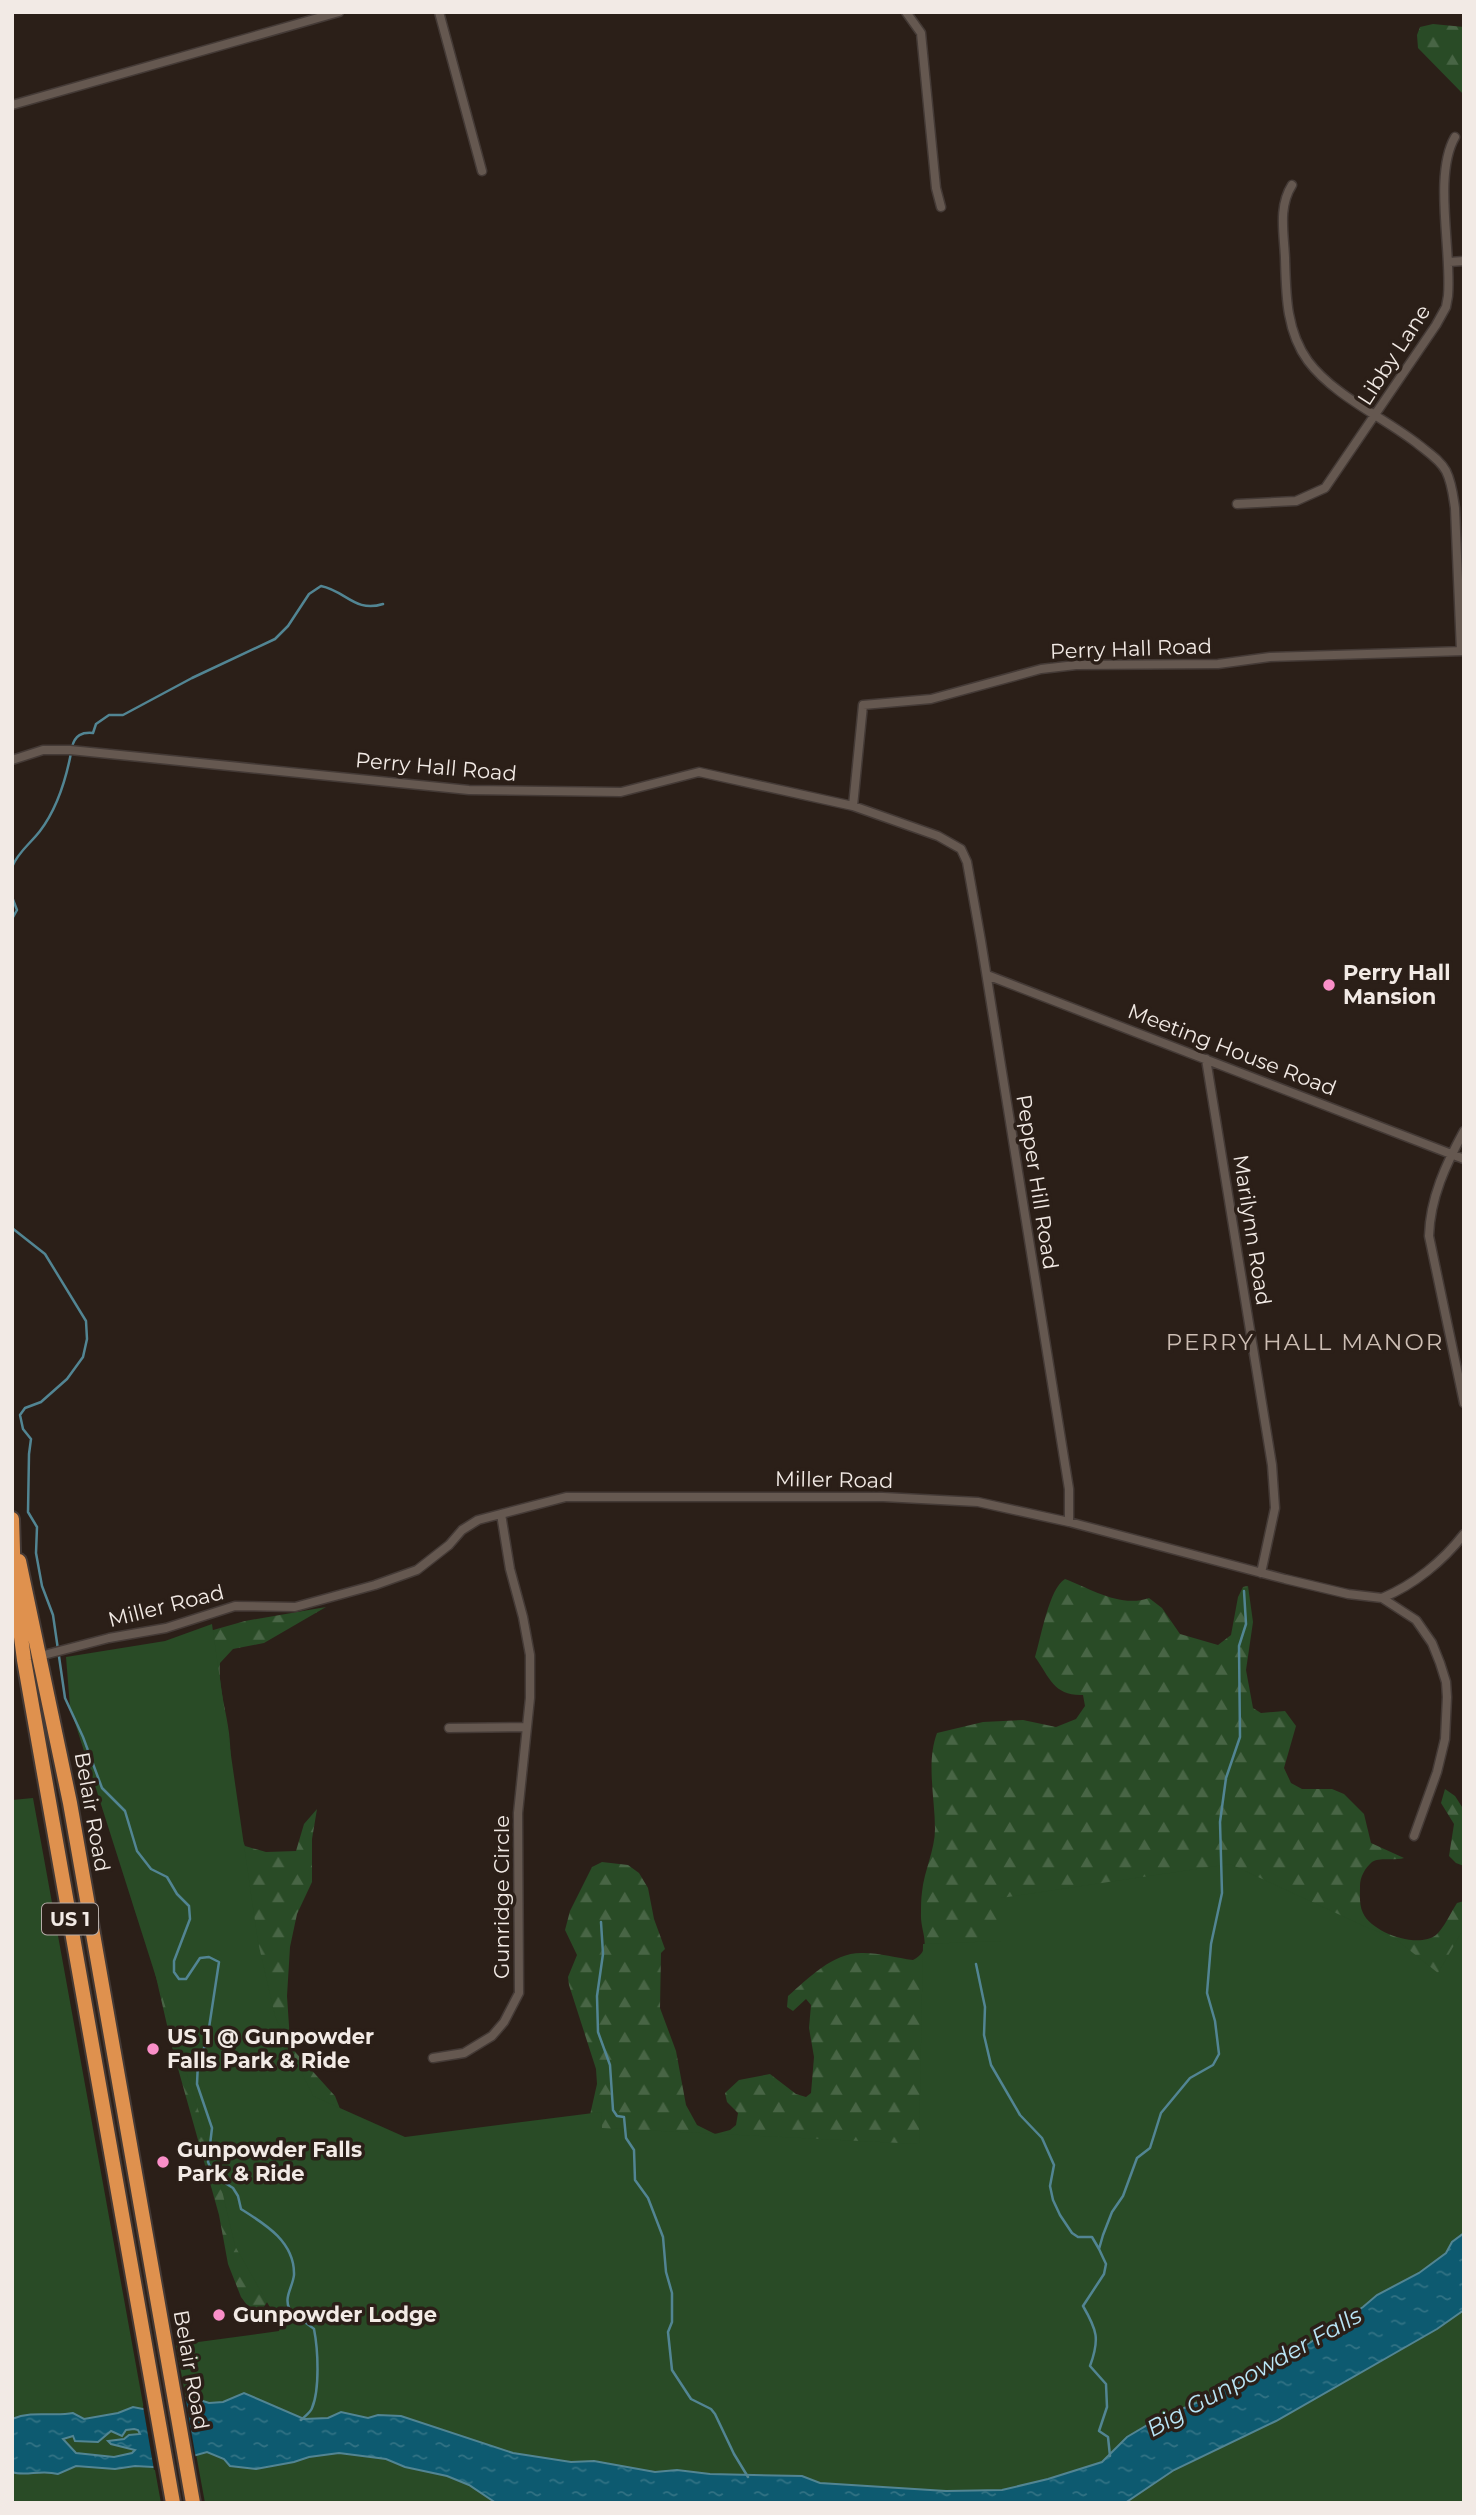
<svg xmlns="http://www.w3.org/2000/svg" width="1476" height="2515" viewBox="0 0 1476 2515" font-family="Montserrat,sans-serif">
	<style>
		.forest { fill: url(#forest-firs) }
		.park { fill: #294b26 }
		.water { fill: url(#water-ripples); stroke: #528593; stroke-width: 2; fill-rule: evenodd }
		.pier { fill: #2b1f18 }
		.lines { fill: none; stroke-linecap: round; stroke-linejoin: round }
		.stream { stroke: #528593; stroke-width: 2.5 }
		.street-casing { stroke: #443a36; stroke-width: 11 }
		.highway-casing { stroke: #443a36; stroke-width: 18 }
		.street { stroke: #655850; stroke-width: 8 }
		.highway { stroke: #df914e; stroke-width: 14 }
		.poi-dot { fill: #fa8fc8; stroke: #2b1f18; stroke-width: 2.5 }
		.labels { text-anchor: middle; stroke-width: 7; stroke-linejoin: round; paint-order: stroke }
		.shield { fill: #2b1f18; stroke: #b6ada8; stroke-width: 2 }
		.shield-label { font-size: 19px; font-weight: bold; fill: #f2eae5 }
		.street-label { font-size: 21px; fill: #f2eae5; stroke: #2b1f18 }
		.poi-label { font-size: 21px; font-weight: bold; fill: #f2eae5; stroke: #2b1f18; text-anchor: start }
		.neighbourhood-label { font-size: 23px; letter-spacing: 2px; fill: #cdbeb4; stroke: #2b1f18 }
		.water-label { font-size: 23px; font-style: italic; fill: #b9e5f6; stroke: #2b1f18 }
	</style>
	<defs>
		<pattern id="forest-firs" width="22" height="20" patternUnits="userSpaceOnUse" patternTransform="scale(1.75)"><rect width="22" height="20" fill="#294b26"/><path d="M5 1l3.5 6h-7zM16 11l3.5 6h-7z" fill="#486545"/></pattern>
		<pattern id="water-ripples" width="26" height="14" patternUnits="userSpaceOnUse" patternTransform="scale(1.75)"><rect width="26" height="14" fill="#0d5a70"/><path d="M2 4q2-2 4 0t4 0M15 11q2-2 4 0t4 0" fill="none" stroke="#317284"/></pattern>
	</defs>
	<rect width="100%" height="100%" fill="#2b1f18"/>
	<path class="forest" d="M1433 24 1464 27V95L1418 48 1417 35 1420 27Z
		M1065 1579C1091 1589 1121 1608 1149 1598L1162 1608 1180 1634 1218 1645 1231 1635 1238 1597 1243 1587 1248 1586 1253 1622 1246 1670 1253 1708 1261 1713 1285 1711 1296 1726 1284 1768 1291 1783 1302 1789H1332L1344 1794 1364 1814 1371 1843 1404 1858C1394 1861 1379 1857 1372 1862 1365 1868 1360 1877 1360 1886 1360 1895 1359 1905 1363 1913 1372 1933 1418 1949 1436 1935 1444 1928 1451 1912 1457 1903L1464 1901V2201L291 2357 273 2293 258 2316H255L241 2297 228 2264 219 2215 172 2047 151 1955 135 1910 103 1797 164 1644 245 1621 326 1607 264 1643 233 1649 220 1663C218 1686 226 1709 229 1733 234 1776 226 1805 245 1846L266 1852 296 1851 304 1824 317 1809 312 1839V1882L297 1914 290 1947 287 1996 290 2041 296 2053 335 2096 344 2119 381 2144 590 2115 597 2084 596 2069 569 1985 568 1977 577 1955 565 1930 570 1911 592 1867 602 1862 628 1865 639 1873 648 1888 654 1919 665 1949 661 1953 660 2008 676 2051 686 2105 697 2125 715 2134 730 2130 736 2125 738 2113 727 2102 725 2093 739 2080 770 2074 796 2094 806 2097 811 2093 814 2057 809 2028 811 2005 806 1999 793 2011 787 2007 788 1996C809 1978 833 1952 863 1953 880 1953 897 1958 913 1960 934 1949 920 1932 921 1914 921 1906 921 1899 922 1892 924 1871 935 1850 935 1829 935 1798 926 1762 937 1733L983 1722 1023 1720 1056 1727 1076 1719 1085 1706 1083 1695C1054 1696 1050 1678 1035 1657 1041 1638 1049 1588 1065 1579Z
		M1445 1789 1455 1796 1464 1810V1866L1456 1863 1449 1856 1454 1824 1441 1803Z"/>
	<path class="park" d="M212 1624 258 1942 275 2016 313 2096 405 2137 601 2112 602 2128 919 2144 923 1944 1001 1941V1898L1230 1864 1366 1927 1393 1937 1438 1973 1464 1928V2503H205L176 2345 279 2331 280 2325 235 2246 217 2169 70 1707 66 1657 165 1641Z
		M33 1798 161 2503H12V1800Z"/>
	<path class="water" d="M1464 2233V2310L1437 2329 1276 2421 1174 2470 1125 2503H496L469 2485 447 2476 405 2467 386 2459 339 2453 309 2457 294 2462 256 2469 230 2466 224 2459 207 2452 153 2467 135 2466 115 2469 76 2466 58 2474C40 2469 26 2477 12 2472V2419C33 2410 53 2417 73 2413L84 2419 118 2413 133 2407 143 2409 186 2398 197 2399 209 2403 223 2402 244 2393 304 2419 328 2418 341 2412 368 2418 378 2415 401 2416 513 2453 571 2462 594 2461 655 2472 677 2470 710 2474 802 2476 820 2483 946 2491 1002 2490 1048 2479 1102 2462 1127 2437 1156 2420 1203 2400 1238 2382 1254 2369 1265 2368 1299 2350 1363 2307 1377 2295 1419 2273 1446 2253 1452 2242ZM134 2429 138 2430 140 2434 129 2435 124 2439 108 2441 111 2444 135 2450 132 2453 114 2457 76 2453 63 2439 73 2436 75 2441 98 2442 111 2431 122 2436 126 2430Z"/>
	<path class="pier" d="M185 2395 196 2459 154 2470 143 2406Z"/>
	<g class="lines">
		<path class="stream" d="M72 747C75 735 82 732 93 733L96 724 109 715H123L192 678 275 639 288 626 309 594 321 586C346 591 355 613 383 604
			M12 867C18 852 30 844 40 831 56 810 66 779 71 753
			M12 897 17 910 12 919
			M12 947V957
			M12 984V990
			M12 1228 45 1254 86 1321 87 1339 83 1357 67 1379 41 1402 25 1408 20 1415 23 1429 31 1439 29 1454 28 1512 37 1527 36 1553 42 1586 53 1615 65 1698 83 1737 102 1788 125 1811 137 1851 151 1869 167 1877 177 1894 189 1906 190 1919 174 1961V1972L179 1979H186L200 1958 209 1957 219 1962 207 2041 198 2062 197 2084 212 2128 208 2162 214 2176 233 2188 238 2196 241 2209C265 2224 295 2242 294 2275 293 2286 284 2297 289 2308 294 2316 307 2323 314 2329 318 2349 320 2389 312 2408 311 2412 305 2416 301 2420
			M601 1922 603 1954 597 1996 598 2032 610 2065 613 2110 617 2116 624 2117 626 2138 634 2150 635 2180 648 2198 663 2237 666 2272 672 2293V2322L668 2332 672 2370 691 2399 711 2409 715 2414 734 2454 748 2477
			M976 1964 985 2007 984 2035 991 2065 1020 2115 1042 2138 1054 2165 1050 2186 1053 2200 1060 2215 1072 2233 1078 2237H1092L1099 2249
			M1110 2456 1108 2437 1099 2431 1107 2407 1106 2384 1090 2366C1100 2339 1097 2330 1083 2306L1104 2274 1106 2264 1099 2249 1103 2235 1112 2212 1123 2196 1137 2158 1150 2148 1161 2113 1190 2078 1213 2065 1219 2054 1215 2021 1207 1993 1211 1944 1222 1893 1220 1822 1226 1778 1240 1737 1239 1646 1246 1624 1244 1591"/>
		<g class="street-casing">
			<path id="street" d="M439 12 482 171
				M906 12 921 33 936 188 941 207
				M12 105 339 12
				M1292 185C1278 207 1284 233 1285 258 1286 294 1286 331 1308 361 1334 396 1385 418 1419 445 1429 453 1440 460 1446 471 1452 483 1453 495 1455 508L1461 651
				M1449 262 1464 261
				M1237 504 1296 501 1325 488 1436 325 1446 307 1448 296C1452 251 1433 175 1455 137
				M12 760 43 750H70L469 790 621 792 699 772 853 806 938 836 961 849 967 862 981 941 1069 1489V1522
				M853 806 863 705 931 699 1041 669 1076 665 1218 664 1270 657 1464 651
				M987 975 1464 1159
				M1206 1059 1272 1465 1275 1508 1261 1573
				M1464 1131C1446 1164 1430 1198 1429 1236L1464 1403
				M1382 1598C1414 1585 1443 1561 1464 1534
				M40 1656 109 1638 166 1628 235 1606 295 1607 375 1585 417 1570 449 1545 462 1530 478 1520 566 1497H883L978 1502 1069 1522 1285 1579 1348 1594 1382 1598 1416 1620 1432 1643 1440 1663 1446 1682 1447 1697 1445 1739 1437 1772 1414 1836
				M449 1728 527 1727
				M433 2058 464 2053 492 2036 504 2022 519 1993 518 1813 530 1698V1655L523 1617 510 1569 501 1514"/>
		</g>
		<g class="highway-casing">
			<path id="highway" d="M12 1519 14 1582 24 1660 173 2503
				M19 1561 70 1803 193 2503"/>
		</g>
		<use href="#street" class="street"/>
		<use href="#highway" class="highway"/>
	</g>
	<g class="poi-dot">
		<circle cx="1329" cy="985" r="7"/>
		<circle cx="153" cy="2049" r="7"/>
		<circle cx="163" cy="2162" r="7"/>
		<circle cx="219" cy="2315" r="7"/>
	</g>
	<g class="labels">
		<rect class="shield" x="42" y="1903.5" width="56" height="31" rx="5"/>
		<g class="shield-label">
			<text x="70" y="1926">US 1</text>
		</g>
		<g class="street-label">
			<text transform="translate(1394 355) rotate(-57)" y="7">Libby Lane</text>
			<text transform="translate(1131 649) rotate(-2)" y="7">Perry Hall Road</text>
			<text transform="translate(436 767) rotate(5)" y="7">Perry Hall Road</text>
			<text transform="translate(1232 1050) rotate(21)" y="7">Meeting House Road</text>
			<text transform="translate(1037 1182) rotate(81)" y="7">Pepper Hill Road</text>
			<text transform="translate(1252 1230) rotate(81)" y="7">Marilynn Road</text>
			<text transform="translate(834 1480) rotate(1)" y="7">Miller Road</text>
			<text transform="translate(166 1606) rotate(-14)" y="7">Miller Road</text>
			<text transform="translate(92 1812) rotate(80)" y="7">Belair Road</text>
			<text transform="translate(502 1897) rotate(-90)" y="7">Gunridge Circle</text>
			<text transform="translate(191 2370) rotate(80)" y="7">Belair Road</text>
		</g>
		<g class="poi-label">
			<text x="1343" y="980">Perry Hall<tspan x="1343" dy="24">Mansion</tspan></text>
			<text x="167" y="2044">US 1 @ Gunpowder<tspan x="167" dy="24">Falls Park &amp; Ride</tspan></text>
			<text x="177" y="2157">Gunpowder Falls<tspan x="177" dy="24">Park &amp; Ride</tspan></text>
			<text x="233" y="2322">Gunpowder Lodge</text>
		</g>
		<g class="neighbourhood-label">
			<text x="1305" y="1350">PERRY HALL MANOR</text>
		</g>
		<g class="water-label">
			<text transform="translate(1254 2372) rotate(-29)" y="8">Big Gunpowder Falls</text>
		</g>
	</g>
	<rect width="1476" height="2515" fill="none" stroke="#f2eae5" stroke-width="28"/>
</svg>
